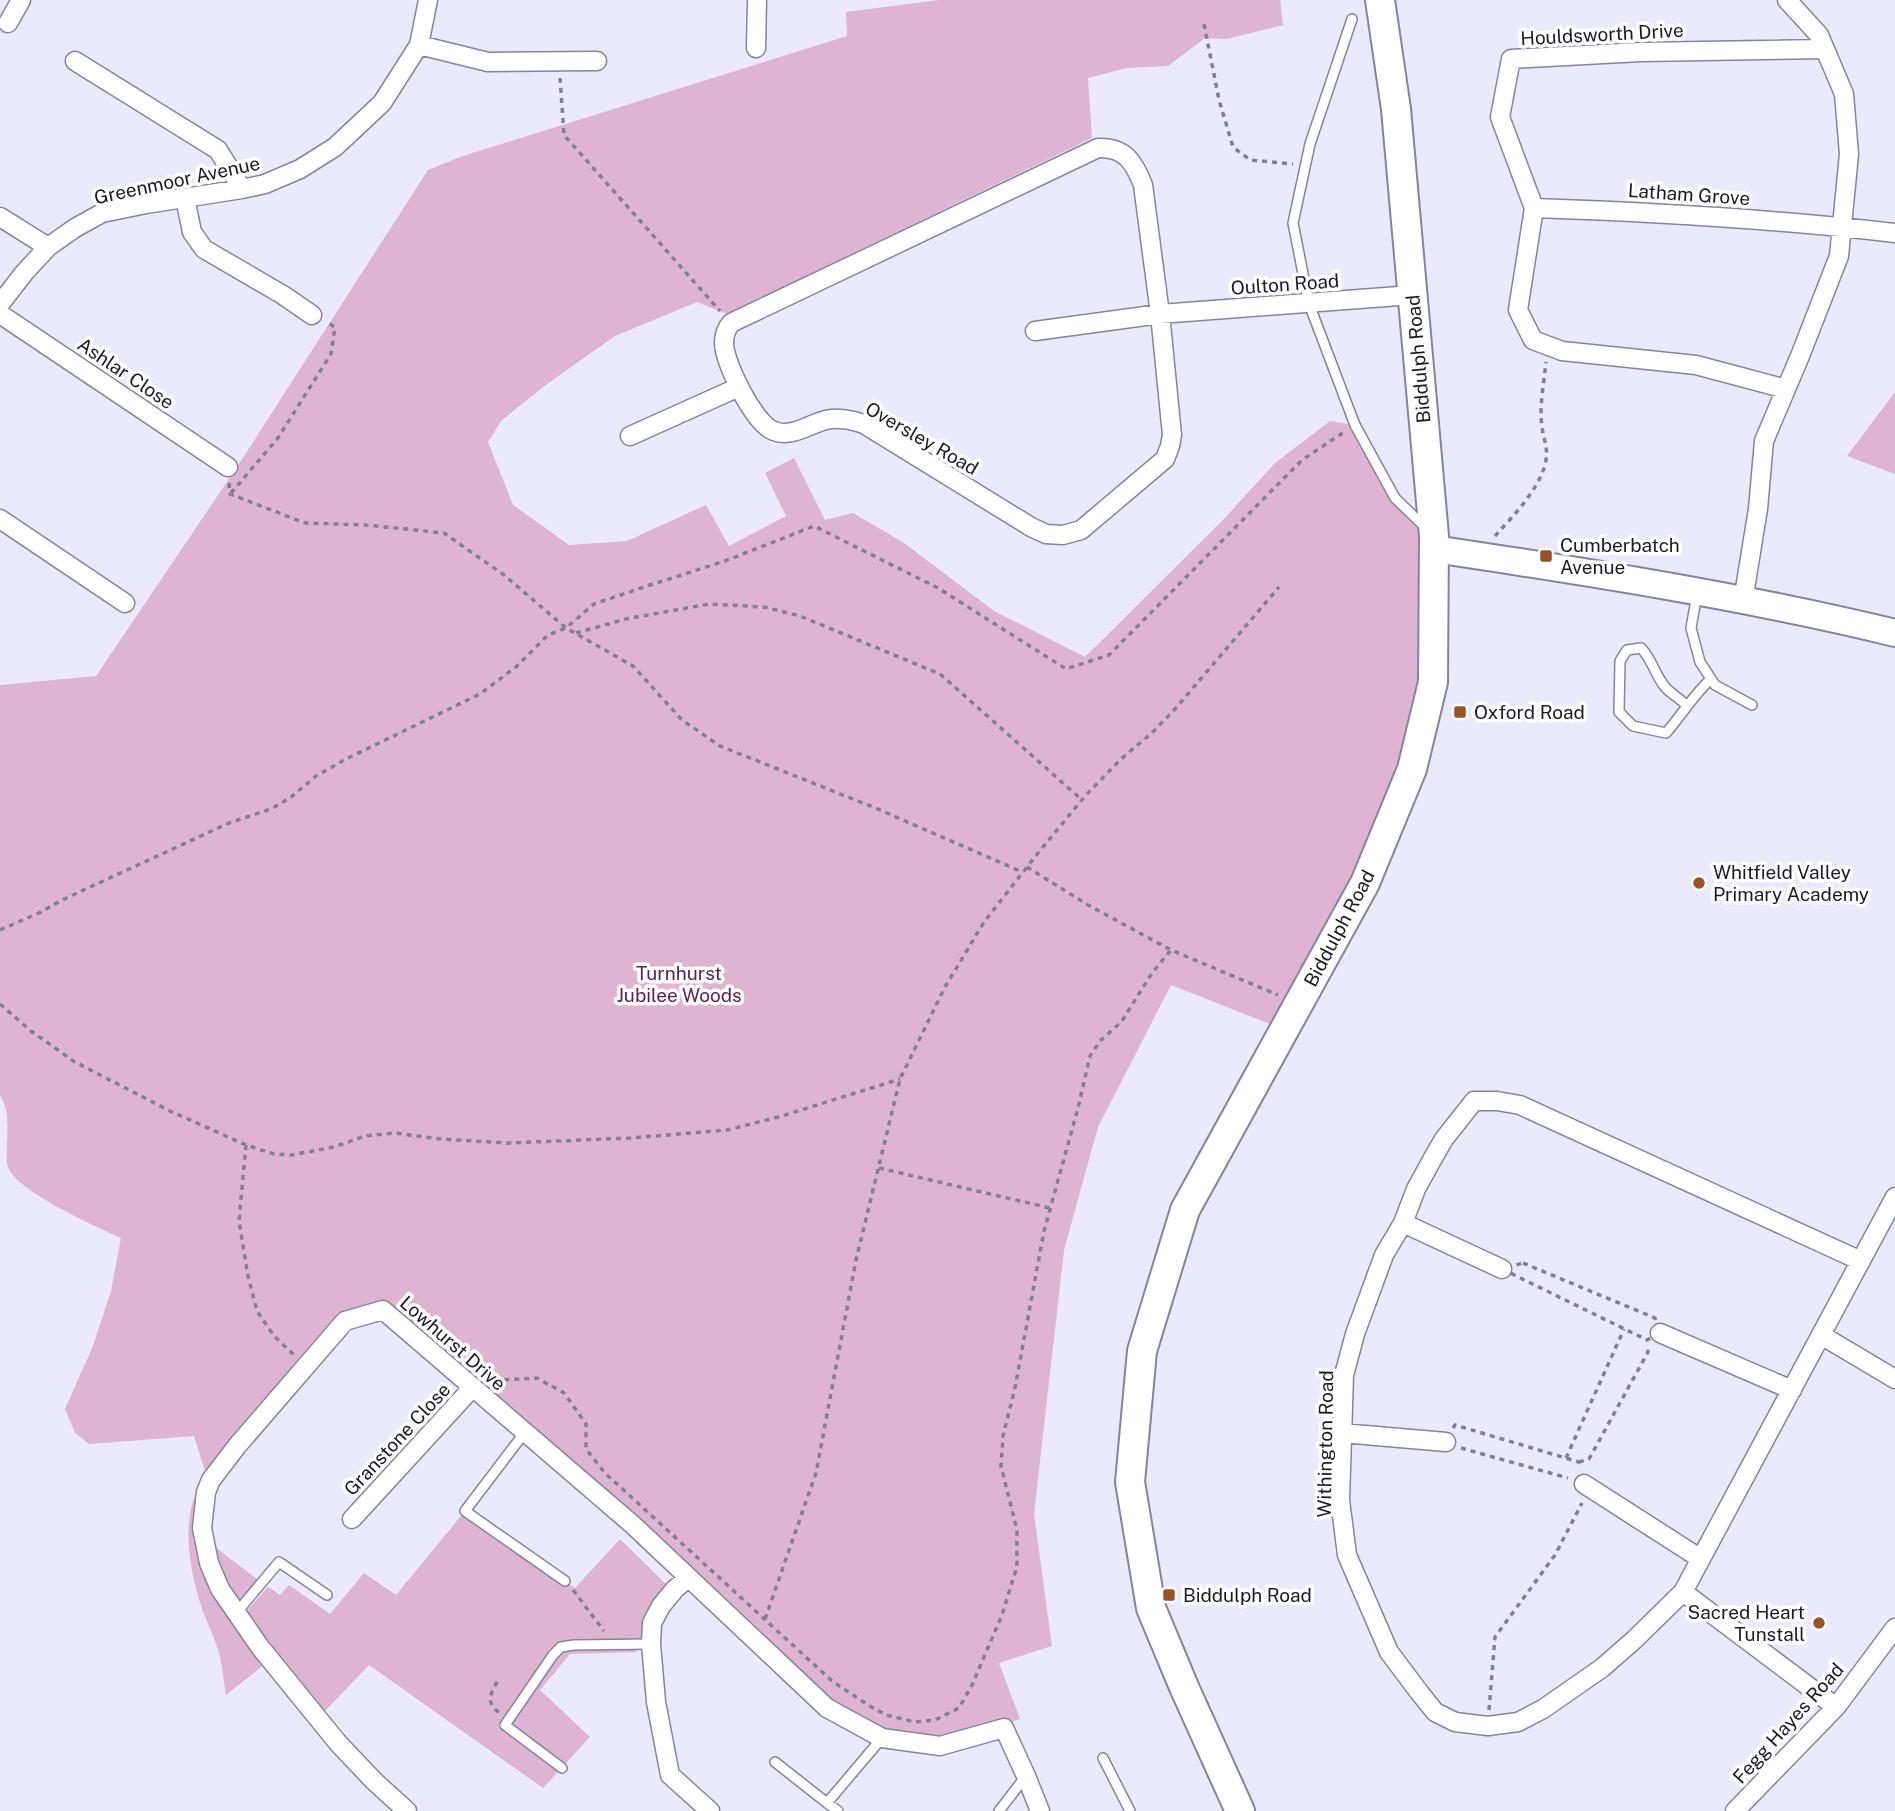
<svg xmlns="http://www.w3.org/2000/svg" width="1895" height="1811" font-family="'Public Sans',sans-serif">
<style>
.green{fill:#deb4d2}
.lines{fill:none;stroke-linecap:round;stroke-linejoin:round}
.lane-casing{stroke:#8583a1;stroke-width:12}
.street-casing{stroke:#8583a1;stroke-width:21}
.secondary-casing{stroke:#8583a1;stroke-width:30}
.primary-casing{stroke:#8583a1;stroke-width:32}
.path{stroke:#818090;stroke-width:3.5;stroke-dasharray:5 5;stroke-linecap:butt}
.lane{stroke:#fff;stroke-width:9}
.street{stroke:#fff;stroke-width:18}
.secondary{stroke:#fff;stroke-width:26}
.primary{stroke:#fff;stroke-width:28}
.poi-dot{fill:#985328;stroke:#fff;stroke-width:2.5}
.labels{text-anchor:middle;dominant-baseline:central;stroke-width:7;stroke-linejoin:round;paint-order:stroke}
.street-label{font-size:19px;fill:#1a1925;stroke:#fff}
.poi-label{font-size:19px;fill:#1a1925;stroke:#fff;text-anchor:start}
.park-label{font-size:19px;fill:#5d2051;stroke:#fff}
</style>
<rect width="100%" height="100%" fill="#eae9fd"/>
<path class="green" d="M 939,0 L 1280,0 L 1283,25 L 1226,39 L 1205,38 L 1168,66 L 1126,68 L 1088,78 L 1092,138 L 727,314 L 697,302 L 615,336 L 547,384 L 501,421 L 488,442 L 513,505 L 569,545 L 627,541 L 706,505 L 729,546 L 786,516 L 765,473 L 794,458 L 825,520 L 853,513 L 904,543 L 994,611 L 1085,657 L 1223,520 L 1274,464 L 1330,421 L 1355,425 L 1395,498 L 1443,538 L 1412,769 L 1285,1030 L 1171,985 L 1098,1127 L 1064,1250 L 1034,1514 L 1052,1646 L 999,1663 L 1020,1719 L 940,1746 L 882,1738 L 827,1708 L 383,1310 L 345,1321 L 211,1480 L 202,1528 L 214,1546 L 262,1583 L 237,1612 L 270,1660 L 226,1695 C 224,1683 223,1670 220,1657 C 216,1640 207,1623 201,1606 C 188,1564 179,1512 206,1474 L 194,1436 L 89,1444 L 75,1433 L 65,1409 L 93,1346 L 111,1291 L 121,1238 C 98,1227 9,1189 7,1163 C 5,1138 13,1117 0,1095 L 0,685 L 96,676 L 237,467 L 428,170 L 460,157 L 847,36 L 846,12 Z
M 1895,392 L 1895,474 L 1847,456 Z
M 465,1511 L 575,1588 L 620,1539 L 667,1585 L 652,1602 L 643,1618 L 642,1644 L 637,1644 L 636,1652 L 570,1654 L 540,1690 L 590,1737 L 543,1788 L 369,1665 L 322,1714 L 245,1613 L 268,1587 L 280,1595 L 289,1585 L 330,1614 L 364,1573 L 396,1595 Z"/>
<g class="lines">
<g class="lane-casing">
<path id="lane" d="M 1352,19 L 1310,144 L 1293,223 L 1309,304 L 1355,425 L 1395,498 L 1425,527
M 1697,594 L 1691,628 L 1700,662 L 1715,685 L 1752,705
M 1687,706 C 1681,699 1671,694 1665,687 C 1655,675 1652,659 1641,648 L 1627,650 L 1620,661 L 1619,712 L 1633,726 L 1666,733 C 1682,715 1693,695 1711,679
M 525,1432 L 465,1511 L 565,1581
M 237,1612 L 279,1562 L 327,1595
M 1103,1758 L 1130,1811
M 775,1762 L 827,1803 L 882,1738
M 562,1768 L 505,1725 L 553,1655 L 561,1647 L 574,1645 L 651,1644
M 827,1803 L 838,1811
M 999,1811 L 1026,1776"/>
</g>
<g class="street-casing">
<path id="street" d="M 8,23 L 21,0
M 419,45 L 488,62 L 597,61
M 756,48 L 757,0
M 75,61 L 218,150 L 242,189
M 1098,148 C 1125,147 1134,162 1143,185 L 1160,314 L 1172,435 L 1170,446 L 1165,459 L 1081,530 L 1063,535 L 1046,534 L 1031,527 L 864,424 C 851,420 839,417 826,420 C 809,424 792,438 774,431 C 755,425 724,363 724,343 C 724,336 726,329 731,323 Z
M 185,198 L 192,232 L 204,249 L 283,295 L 312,315
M 1534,208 C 1654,212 1775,219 1895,233
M 0,217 L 48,247
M 0,304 L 24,273 L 48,247 L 75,228 L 102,213 L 146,204 L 242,189 L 265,184 L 300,169 L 335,147 L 382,103 L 419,45 L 428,0
M 0,314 L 228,467
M 1035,331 L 1160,314 L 1412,295
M 1786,389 L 1696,365 L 1562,351 L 1533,340 L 1518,310 L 1534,208 L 1500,117 L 1511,59 L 1641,52 L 1825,49
M 630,436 L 739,387
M 0,519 L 125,603
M 1743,601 L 1758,509 L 1764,441 L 1800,356 L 1839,256 L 1849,154 L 1844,94 L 1819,35 L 1787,0
M 1403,1223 L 1502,1269
M 1861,1261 L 1520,1105 L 1497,1101 L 1474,1101 L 1444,1139 L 1433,1158 L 1416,1189 L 1403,1223 L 1384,1255 L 1355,1334 L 1344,1375 L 1340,1500 L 1347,1555 L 1389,1652 L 1419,1692 L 1435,1712 L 1455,1722 L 1488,1726 L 1518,1722 L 1543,1709 L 1602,1668 L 1634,1640 L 1683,1592 L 1895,1197
M 1660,1333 L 1792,1390
M 1821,1335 L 1895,1379
M 1342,1433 L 1446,1442
M 1584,1484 L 1701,1559
M 352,1519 L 473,1387
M 688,1578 L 675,1589 L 661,1606 L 652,1623 L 651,1644 L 656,1702 L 670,1775 L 710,1811
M 1683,1592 L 1836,1707
M 407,1811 L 374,1781 L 338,1743 L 260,1647 L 220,1589 L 209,1563 L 202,1528 L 206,1492 L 211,1480 L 237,1446 L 345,1321 L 383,1310 L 633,1525 L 827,1708 L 882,1738 L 940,1746 L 1004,1728 L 1026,1776 L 1040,1811
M 1735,1811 L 1836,1707 L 1895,1628"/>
</g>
<g class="secondary-casing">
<path id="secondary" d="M 1434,549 C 1588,572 1743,596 1895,633"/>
</g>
<g class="primary-casing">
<path id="primary" d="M 1240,1811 L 1184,1687 L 1151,1608 L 1130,1482 L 1142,1351 L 1185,1210 L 1365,883 L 1412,769 L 1433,682 L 1434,536 L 1396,109 L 1380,0"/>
</g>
<path class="path" d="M 1204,24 L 1219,100 L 1233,147 L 1250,160 L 1293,164
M 560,78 L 564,135 L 720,311
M 229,483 L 230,494 L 305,523 L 366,525 L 444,533 L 504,575 L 566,628 L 633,666 L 682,720 L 720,746 L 873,807 L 1022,872
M 231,493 L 278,438 L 331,354 L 335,327 L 326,322
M 1495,536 C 1513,516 1537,492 1545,465 C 1549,449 1544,441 1542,427 C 1539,406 1544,383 1546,362
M 576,633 L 626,619 L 709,604 L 764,607 L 800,616 L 940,674 L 1082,800
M 1027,867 L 1088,905 L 1171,950 L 1278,995
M 0,930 L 39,913 L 62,900 L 229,823 L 271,809 L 290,798 L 316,776 L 346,759 L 480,694 L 517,666 L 548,635 L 566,628 L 594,604 L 650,585 L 725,561 L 814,526 L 938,588 L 1066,669 L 1109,655 L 1302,460 L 1344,432
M 0,1004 L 31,1031 L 75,1062 L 170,1111 L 246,1145 L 274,1154 L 291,1155 L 334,1147 L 365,1136 L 395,1133 L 440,1139 L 508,1143 L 631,1138 L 727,1130 L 782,1116 L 900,1079
M 246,1145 L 239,1221 L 248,1276 L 257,1311 L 274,1336 L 294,1355
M 879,1168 L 1050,1208
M 1523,1263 L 1655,1318 L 1660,1333 L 1647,1340 L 1502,1269 Z
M 413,1304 L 499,1380 L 537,1378 L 564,1393 L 586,1424 L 586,1449 L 605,1473 L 832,1681 L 868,1705 L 886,1715 L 915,1722 L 935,1720 L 959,1708 L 972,1685 L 1002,1615 L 1017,1566 L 1017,1530 L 1001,1466 L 1003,1436 L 1015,1388 L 1044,1231 L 1078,1108 L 1090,1056 L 1100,1041 L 1122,1021 L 1152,973 L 1171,950
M 1453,1428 L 1455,1425 L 1579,1462 L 1576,1468
M 1461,1448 L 1568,1478
M 1566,1458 L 1624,1329
M 1579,1462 L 1589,1459 L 1648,1352 L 1647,1346
M 573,1590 L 604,1631
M 765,1619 L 816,1473 L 856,1260 L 900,1079 L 945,987 L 984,922 L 1038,853 L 1086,795 L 1121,759 L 1152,733 L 1175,709 L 1279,587
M 1489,1710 L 1495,1637 L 1555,1555 L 1582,1503
M 499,1712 C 484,1703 492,1690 499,1679"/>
<use href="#lane" class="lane"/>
<use href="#street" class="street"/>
<use href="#secondary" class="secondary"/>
<use href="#primary" class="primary"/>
</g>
<g class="poi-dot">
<rect x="1539" y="549" width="14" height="14" rx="3.5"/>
<rect x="1453" y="705" width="14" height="14" rx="3.5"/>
<circle cx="1699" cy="883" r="7"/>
<rect x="1162" y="1588" width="14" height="14" rx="3.5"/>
<circle cx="1819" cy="1623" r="7"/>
</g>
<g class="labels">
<g class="street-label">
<text transform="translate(1602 34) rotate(-3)">Houldsworth Drive</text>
<text transform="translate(177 180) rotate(-12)">Greenmoor Avenue</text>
<text transform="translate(1689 194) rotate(4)">Latham Grove</text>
<text transform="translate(1285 284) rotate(-4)">Oulton Road</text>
<text transform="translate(1418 359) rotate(-95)">Biddulph Road</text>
<text transform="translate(126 373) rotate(34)">Ashlar Close</text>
<text transform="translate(922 438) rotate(30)">Oversley Road</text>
<text transform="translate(1339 928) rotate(-62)">Biddulph Road</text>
<text transform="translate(453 1343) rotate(41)">Lowhurst Drive</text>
<text transform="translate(397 1439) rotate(-47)">Granstone Close</text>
<text transform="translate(1325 1444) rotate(-89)">Withington Road</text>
<text transform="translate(1788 1723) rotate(-48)">Fegg Hayes Road</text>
</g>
<g class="poi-label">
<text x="1560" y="545">Cumberbatch<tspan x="1560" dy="22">Avenue</tspan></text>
<text x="1474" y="712">Oxford Road</text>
<text x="1713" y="872">Whitfield Valley<tspan x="1713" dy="22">Primary Academy</tspan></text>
<text x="1183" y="1595">Biddulph Road</text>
<text x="1805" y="1612" text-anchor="end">Sacred Heart<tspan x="1805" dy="22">Tunstall</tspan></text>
</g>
<g class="park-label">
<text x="679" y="973">Turnhurst<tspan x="679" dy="22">Jubilee Woods</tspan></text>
</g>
</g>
</svg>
